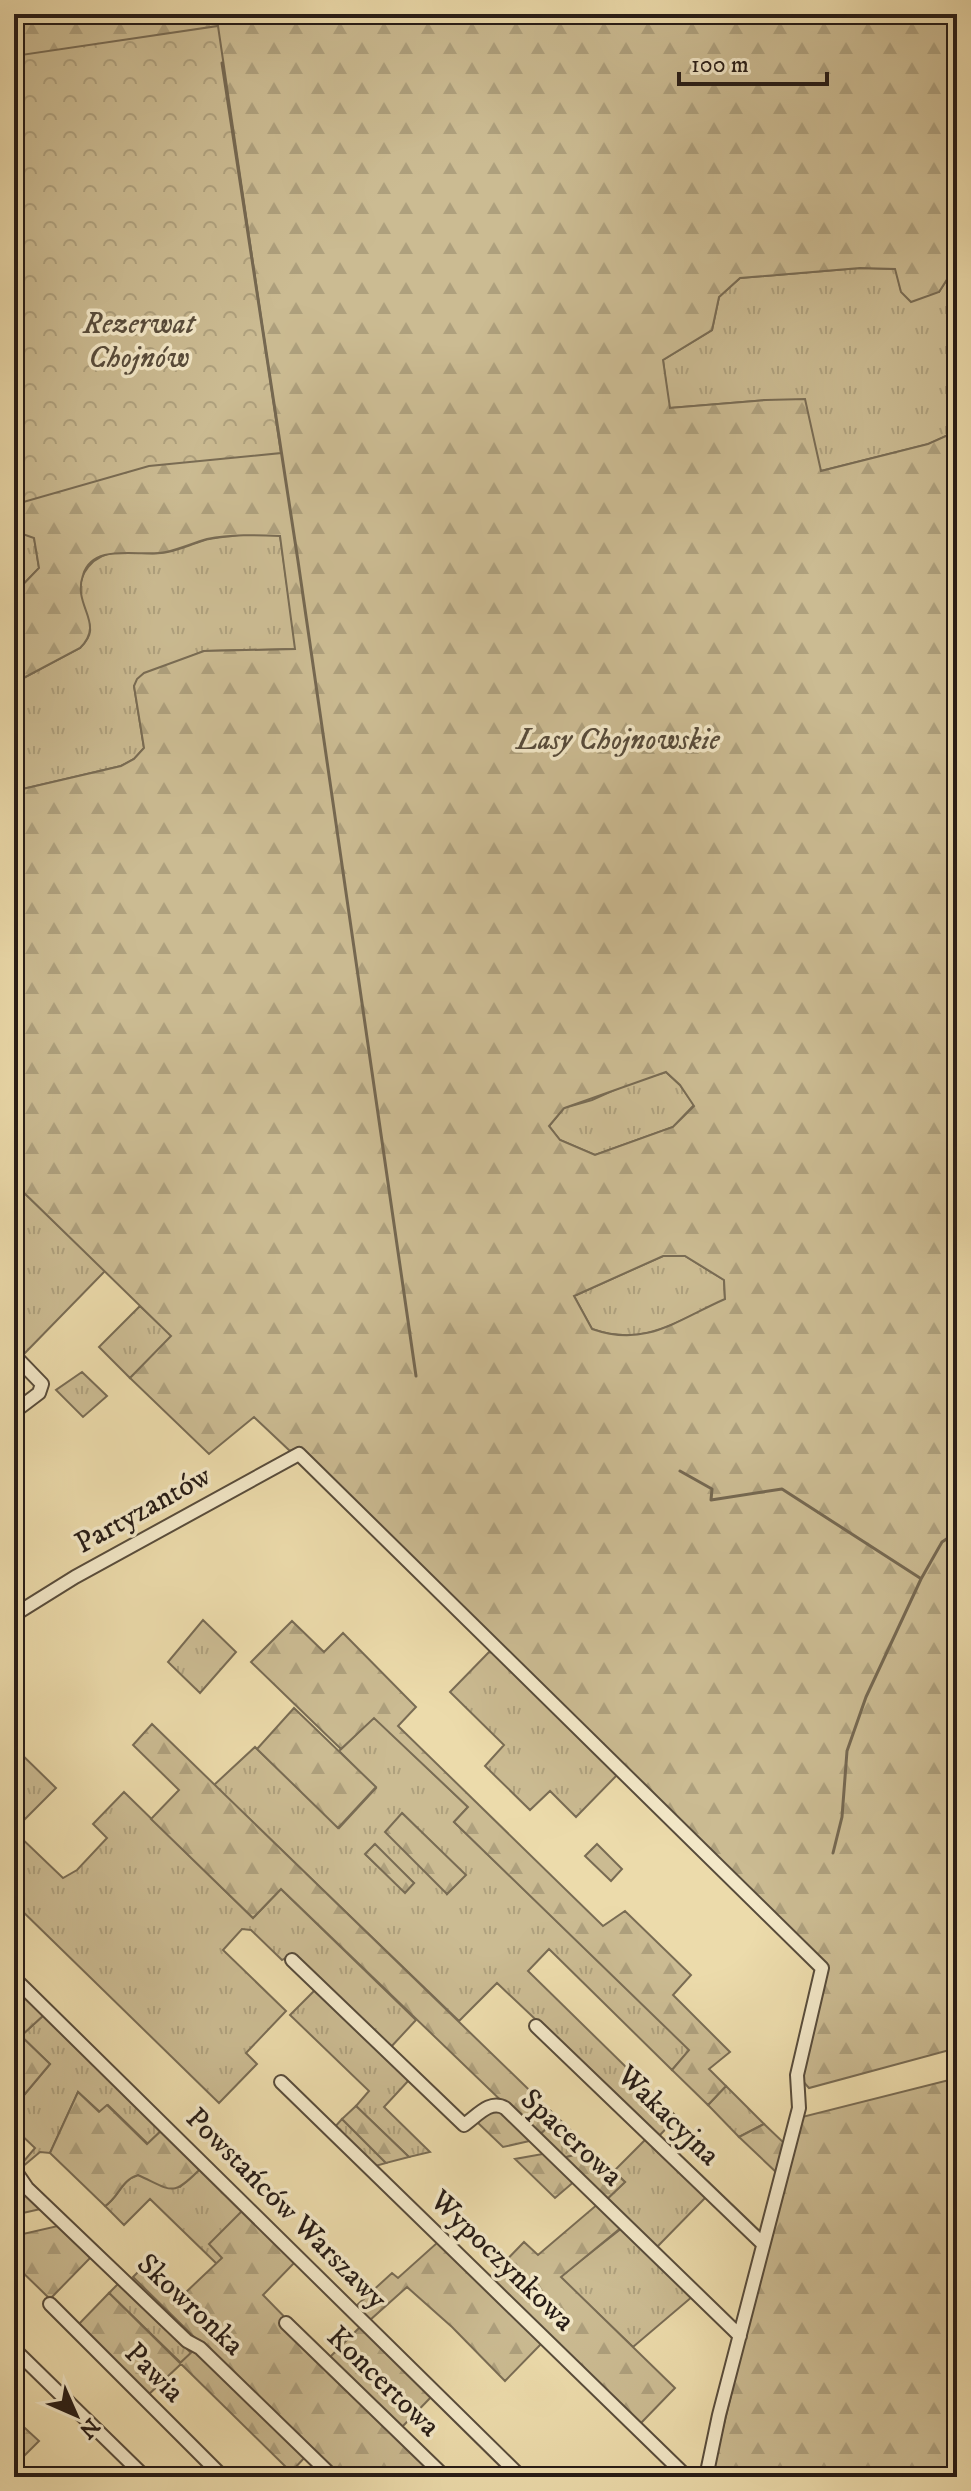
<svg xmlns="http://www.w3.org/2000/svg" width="971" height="2491" font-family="'IM FELL DW Pica',serif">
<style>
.grass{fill:url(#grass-tufts);stroke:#796c54;stroke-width:2;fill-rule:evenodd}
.forest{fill:url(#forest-firs);stroke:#796c54;stroke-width:2;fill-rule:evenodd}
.park{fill:url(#park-crowns);stroke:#796c54;stroke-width:2}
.pitch{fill:#cbbb92;stroke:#796c54;stroke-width:2}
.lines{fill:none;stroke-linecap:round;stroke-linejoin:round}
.stream{stroke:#756851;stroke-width:3}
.street-casing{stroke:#584c3b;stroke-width:16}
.street{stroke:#f3e8c8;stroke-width:12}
.labels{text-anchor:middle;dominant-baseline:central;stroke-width:7;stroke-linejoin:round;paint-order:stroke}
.park-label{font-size:30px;font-style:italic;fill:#584c3b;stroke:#f3e8c8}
.street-label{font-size:30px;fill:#271c16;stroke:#f3e8c8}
</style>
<defs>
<pattern id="grass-tufts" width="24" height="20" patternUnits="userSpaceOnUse" patternTransform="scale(2)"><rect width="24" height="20" fill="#cbbb92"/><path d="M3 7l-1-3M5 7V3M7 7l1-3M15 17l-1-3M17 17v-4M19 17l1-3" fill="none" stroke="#aea07d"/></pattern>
<pattern id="forest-firs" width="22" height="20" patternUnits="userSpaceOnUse" patternTransform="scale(2)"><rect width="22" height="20" fill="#cbbb92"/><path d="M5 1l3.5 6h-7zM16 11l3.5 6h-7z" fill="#aea07d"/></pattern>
<pattern id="park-crowns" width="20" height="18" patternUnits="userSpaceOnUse" patternTransform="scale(2)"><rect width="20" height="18" fill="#cbbb92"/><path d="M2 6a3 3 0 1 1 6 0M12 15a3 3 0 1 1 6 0" fill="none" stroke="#aea07d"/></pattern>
</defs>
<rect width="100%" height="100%" fill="#ecdbab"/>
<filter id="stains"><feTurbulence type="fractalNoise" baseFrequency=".0025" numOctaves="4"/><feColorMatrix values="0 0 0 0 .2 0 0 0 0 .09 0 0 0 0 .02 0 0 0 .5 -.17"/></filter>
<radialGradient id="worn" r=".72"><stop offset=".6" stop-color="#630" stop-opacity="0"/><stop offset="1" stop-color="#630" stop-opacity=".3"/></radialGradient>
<path class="grass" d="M 860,268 L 896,269 L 901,291 L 939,292 L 953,270 L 957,268 L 957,431 L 929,444 L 821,471 L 766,400 L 669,408 L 663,360 L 712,330 L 719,297 L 740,278 Z
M 14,531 L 34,537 L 39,568 L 14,594 Z
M 239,535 L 280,535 L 296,649 L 204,651 L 185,659 L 134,686 L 144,748 L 134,759 L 121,766 L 14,791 L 14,683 L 80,648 C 100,628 85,621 81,599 C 76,574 93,554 118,552 C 132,551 147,555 161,553 C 175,552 189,545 202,541 C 214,537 227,537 239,535 Z
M 666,1072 L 680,1085 L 694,1105 L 673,1127 L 595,1155 L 560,1140 L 549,1126 L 564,1108 L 592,1100 L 632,1082 Z
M 14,1183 L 105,1271 L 22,1356 L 14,1349 Z
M 663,1256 L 685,1256 L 724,1280 L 725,1300 C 677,1320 646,1348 592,1329 L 574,1296 Z
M 140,1306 L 172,1336 L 130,1378 L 99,1347 Z
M 82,1372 L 107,1396 L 83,1417 L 56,1390 Z
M 203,1620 L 236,1652 L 200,1693 L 168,1662 Z
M 492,1649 L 619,1773 L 576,1817 L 550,1791 L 530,1810 L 485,1766 L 504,1745 L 450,1692 Z
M 374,1717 L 468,1807 L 454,1822 L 690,2050 L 672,2070 L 549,1949 L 528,1971 L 677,2117 L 659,2136 L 497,1983 L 459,2021 L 214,1785 L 255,1747 L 339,1828 L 376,1788 L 339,1751 ZM 402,1813 L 465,1875 L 447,1894 ZM 374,1845 L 414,1883 L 405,1892 L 366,1855 Z
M 14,1747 L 56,1788 L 25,1819 L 14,1808 Z
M 124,1792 L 253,1918 L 281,1889 L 416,2020 L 390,2048 L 291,1955 L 282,1960 L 251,1930 L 242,1929 L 223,1950 L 286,2011 L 246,2053 L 257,2064 L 219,2103 L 14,1903 L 14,1831 L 63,1878 L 77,1870 L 107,1838 L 93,1824 Z
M 316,1989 L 409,2080 L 384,2107 L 430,2152 L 409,2157 L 356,2106 L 369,2091 L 290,2015 Z
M 46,2013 L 163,2129 L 148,2144 L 108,2105 L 100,2112 L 78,2092 L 50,2153 L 40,2152 L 21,2168 L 14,2162 L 24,2161 L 35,2148 L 14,2128 L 14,2107 L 50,2064 L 21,2036 Z
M 726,2086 L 764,2124 L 739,2137 L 708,2105 Z
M 558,2118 L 592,2151 L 562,2158 L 538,2136 Z
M 342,2119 L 386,2163 L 372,2167 L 333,2129 Z
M 646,2139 L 706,2197 L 655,2249 L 605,2201 L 625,2182 L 614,2171 Z
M 202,2167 L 244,2209 L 223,2258 L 217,2264 L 150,2199 L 124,2225 L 105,2206 C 119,2197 121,2180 138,2175 L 180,2187 Z
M 622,2228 L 693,2296 L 633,2347 L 560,2277 Z
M 120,2282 L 191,2353 L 181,2363 L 109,2293 Z"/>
<path class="forest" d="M 14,14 L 948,14 L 955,65 L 957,66 L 957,268 L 953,270 L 939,292 L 911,302 L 901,292 L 895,269 L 860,268 L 740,278 L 719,297 L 712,330 L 663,360 L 670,408 L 766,400 L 805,399 L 821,471 L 928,444 L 957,431 L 957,2048 L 809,2088 L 800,2078 L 827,1965 L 297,1448 L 290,1451 L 254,1417 L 209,1454 L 130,1378 L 171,1336 L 14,1183 L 14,791 L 121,766 L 134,759 L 144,748 L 134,686 L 137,679 L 144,673 L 204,651 L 295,649 L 280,536 C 256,535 231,534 207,539 C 193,543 179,549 166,552 C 142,558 93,541 83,575 C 72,607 106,622 80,648 L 14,683 L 14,594 L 39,568 L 34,538 L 14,531 ZM 666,1072 L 680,1085 L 694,1106 L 673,1127 L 595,1155 L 560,1140 L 549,1126 L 564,1108 ZM 663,1256 L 685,1256 L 724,1280 L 725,1299 C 677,1320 646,1348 592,1329 L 574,1296 Z
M 292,1621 L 324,1652 L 343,1633 L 416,1707 L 398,1726 L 603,1926 L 625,1911 L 691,1975 L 673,1995 L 730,2052 L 709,2069 L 726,2086 L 708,2105 L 672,2070 L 689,2050 L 454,1822 L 468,1807 L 374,1718 L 341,1749 L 251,1662 Z
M 294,1708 L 376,1787 L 338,1828 L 257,1749 Z
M 152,1724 L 558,2118 L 538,2136 L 281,1889 L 253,1918 L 151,1819 L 179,1790 L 133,1745 Z
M 402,1813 L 466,1875 L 447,1894 L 385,1832 Z
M 375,1844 L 414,1883 L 405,1893 L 365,1854 Z
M 14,1983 L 46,2013 L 21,2036 L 50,2064 L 14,2107 Z
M 957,2078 L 957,2477 L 711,2477 L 745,2338 L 802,2117 Z
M 78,2092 L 99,2112 L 107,2105 L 147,2144 L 163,2129 L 202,2167 C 172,2198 173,2191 138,2175 C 121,2180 119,2197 105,2206 L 50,2153 Z
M 356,2106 L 409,2157 L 386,2163 L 342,2119 Z
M 491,2108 L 502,2109 L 534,2140 L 503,2147 L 476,2121 Z
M 764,2124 L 784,2143 L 777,2173 L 739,2137 Z
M 592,2151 L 625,2182 L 605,2201 L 562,2158 Z
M 548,2153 L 576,2180 L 555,2198 L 515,2159 Z
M 22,2195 L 32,2198 L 45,2208 L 14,2215 L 14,2197 Z
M 599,2203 L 623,2226 L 561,2277 L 675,2388 L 640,2424 L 489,2278 L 524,2242 L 538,2255 Z
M 244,2209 L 296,2261 L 263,2295 L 441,2477 L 337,2477 L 133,2277 L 149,2261 L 184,2294 L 222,2258 L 209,2244 Z
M 62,2225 L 93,2255 L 50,2299 L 14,2264 L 14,2236 Z
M 438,2242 L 543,2342 L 505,2381 L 452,2327 L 407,2287 L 370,2320 L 356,2306 L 392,2273 L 398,2278 Z
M 109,2293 L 180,2363 L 195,2349 L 307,2455 L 291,2472 L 181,2364 L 148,2395 L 77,2326 Z
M 362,2325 L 434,2394 L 400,2429 L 327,2360 Z
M 14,2418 L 39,2441 L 14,2466 Z"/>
<path class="park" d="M 218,26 L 281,453 L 149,466 L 20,503 L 14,502 L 14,56 Z"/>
<path class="pitch" d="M 597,1844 L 622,1869 L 611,1881 L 585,1856 Z"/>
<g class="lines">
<path class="stream" d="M 222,63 L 298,561 L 416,1376
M 680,1471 L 712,1489 L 711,1500 L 782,1489 L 920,1578
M 833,1853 L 842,1817 L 847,1751 L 866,1697 L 921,1579 L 942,1542 L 957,1532"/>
<g class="street-casing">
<path id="street" d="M 14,1355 L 42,1384 L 39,1393 L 14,1412
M 14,1615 L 75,1577 L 299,1454 L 822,1968 L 797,2075 L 799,2108 L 719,2415 L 706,2477
M 292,1960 L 464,2125 C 477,2116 490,2099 505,2108 L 740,2336
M 14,1978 L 521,2477
M 536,2026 L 763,2244
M 281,2082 L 687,2477
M 14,2169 L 27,2188 L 187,2341 L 200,2348 L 333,2477
M 50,2304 L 223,2477
M 286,2323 L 445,2477
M 14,2349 L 145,2477"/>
</g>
<use href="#street" class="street"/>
</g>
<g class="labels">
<g class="park-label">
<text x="139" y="324">Rezerwat<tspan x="139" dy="34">Chojnów</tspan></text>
<text x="618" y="740">Lasy Chojnowskie</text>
</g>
<g class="street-label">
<text transform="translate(143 1510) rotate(-29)">Partyzantów</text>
<text transform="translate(668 2116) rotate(44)">Wakacyjna</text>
<text transform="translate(571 2138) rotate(43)">Spacerowa</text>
<text transform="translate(286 2209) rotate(45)">Powstańców Warszawy</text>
<text transform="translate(502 2261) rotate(44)">Wypoczynkowa</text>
<text transform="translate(190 2305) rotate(43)">Skowronka</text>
<text transform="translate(154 2373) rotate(45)">Pawia</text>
<text transform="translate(383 2382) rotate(44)">Koncertowa</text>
</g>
</g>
<rect width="971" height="2491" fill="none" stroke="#ecdbab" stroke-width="48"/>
<rect x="16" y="16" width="939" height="2459" fill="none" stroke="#271c16" stroke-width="4"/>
<rect x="24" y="24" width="923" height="2443" fill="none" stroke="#271c16" stroke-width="2"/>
<g transform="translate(76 2415) rotate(135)" stroke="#f3e8c8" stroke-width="6" paint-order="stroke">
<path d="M0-6L14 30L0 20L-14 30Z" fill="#271c16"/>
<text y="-12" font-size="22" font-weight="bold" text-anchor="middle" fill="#271c16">N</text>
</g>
<path d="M679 72v12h148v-12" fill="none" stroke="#271c16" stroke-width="4"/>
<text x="691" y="72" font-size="24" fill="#271c16" stroke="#f3e8c8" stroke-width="6" paint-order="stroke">100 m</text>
<rect width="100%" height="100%" filter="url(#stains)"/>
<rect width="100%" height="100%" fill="url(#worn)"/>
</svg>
